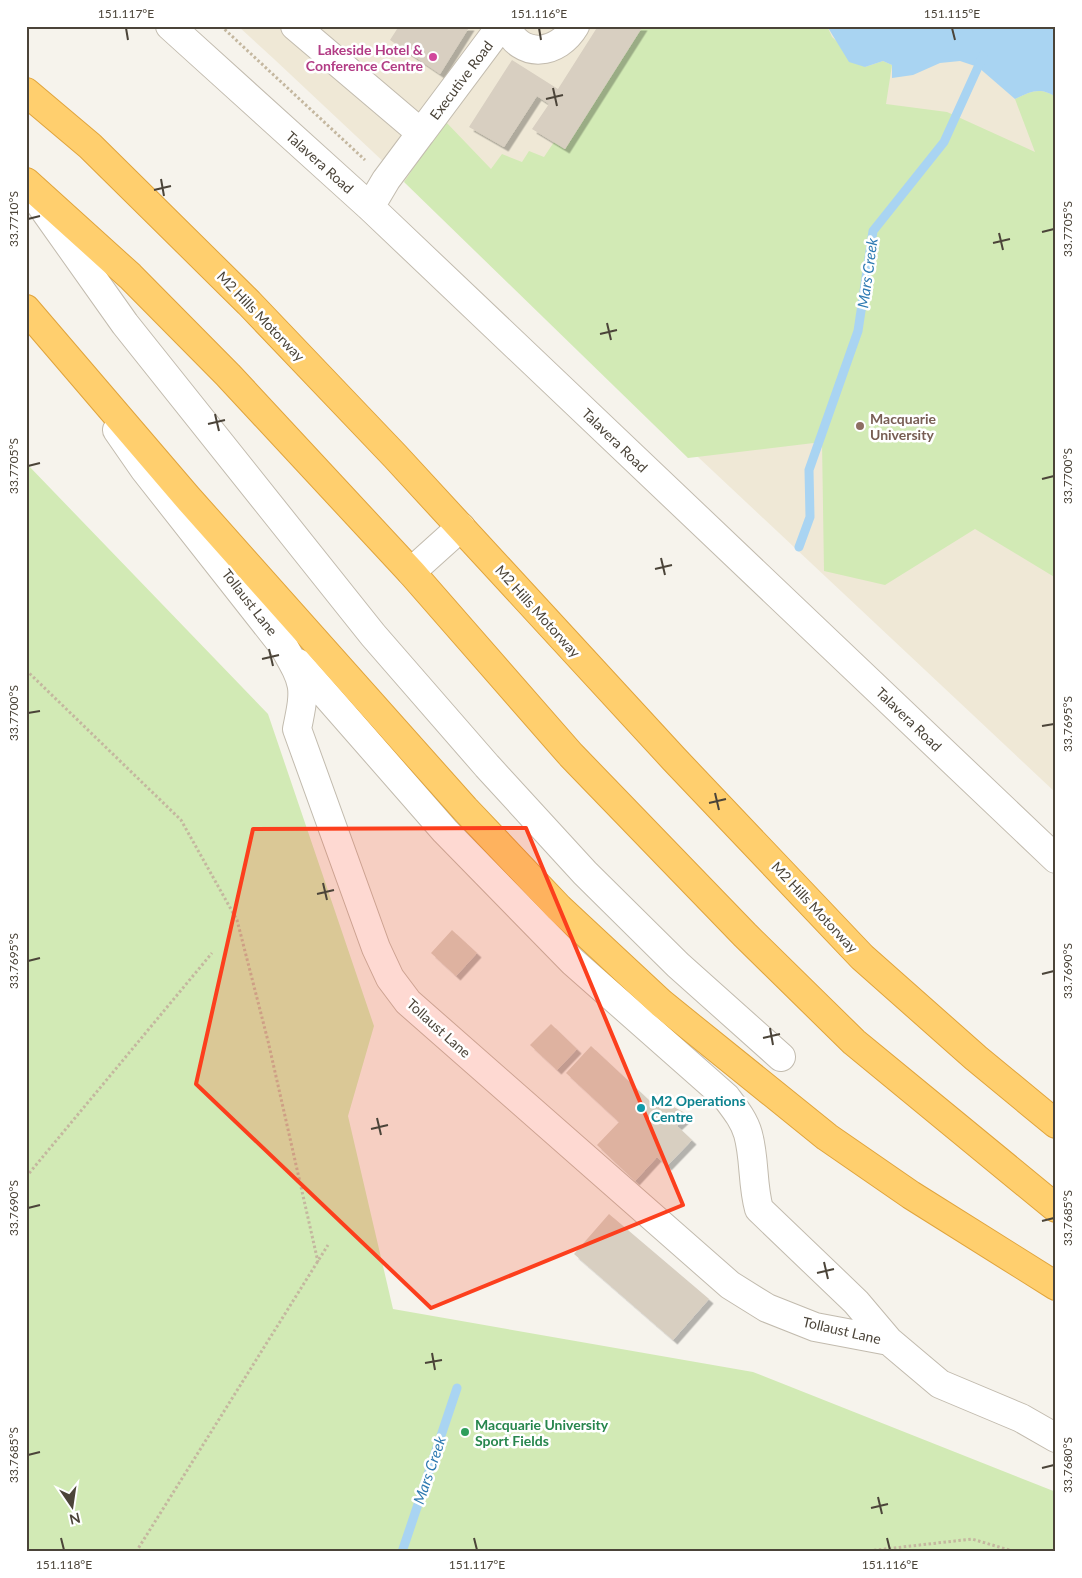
<svg xmlns="http://www.w3.org/2000/svg" width="1082" height="1578" font-family="Lato,sans-serif">
<style>
.education{fill:#efe8d6}
.green{fill:#d2eab5}
.water{fill:#a9d4f2}
.lines{fill:none;stroke-linecap:round;stroke-linejoin:round}
.stream{stroke:#a9d4f2;stroke-width:9}
.building{fill:#d8cfc1;filter:url(#shadow)}
.minor-casing{stroke:#c2bbae;stroke-width:30}
.highway-casing{stroke:#e0a43c;stroke-width:30}
.path{stroke:#c4b79f;stroke-width:3;stroke-dasharray:2.5 2.5;stroke-linecap:butt}
.minor{stroke:#fff;stroke-width:28}
.highway{stroke:#ffcf6e;stroke-width:28}
.marked{fill:#fc3f1d;fill-opacity:0.2;stroke:#fc3f1d;stroke-width:4;stroke-linejoin:round}
.ticks{fill:none;stroke:#4b4439;stroke-width:2}
.hotel-dot{fill:#d1479c;stroke:#fff;stroke-width:2}
.education-dot{fill:#8d6e63;stroke:#fff;stroke-width:2}
.culture-dot{fill:#0f9aa8;stroke:#fff;stroke-width:2}
.leisure-dot{fill:#2e9e5b;stroke:#fff;stroke-width:2}
.labels{text-anchor:middle;dominant-baseline:central;stroke-width:5;stroke-linejoin:round;paint-order:stroke}
.hotel-label{font-size:14px;font-weight:bold;fill:#b23c85;stroke:#fff;text-anchor:end}
.street-label{font-size:14px;fill:#4b4439;stroke:#fff}
.education-label{font-size:14px;font-weight:bold;fill:#785e54;stroke:#fff;text-anchor:start}
.culture-label{font-size:14px;font-weight:bold;fill:#0d838f;stroke:#fff;text-anchor:start}
.leisure-label{font-size:14px;font-weight:bold;fill:#27864d;stroke:#fff;text-anchor:start}
.water-label{font-size:15px;font-style:italic;fill:#2e7ab2;stroke:#fff}
.neatline{fill:none;stroke:#4b4439;stroke-width:2}
.ticks-label{font-size:12px;text-anchor:middle;fill:#4b4439}
</style>
<defs>
<filter id="shadow"><feDropShadow dx="4.5" dy="4.5" stdDeviation="0" flood-color="#0004"/></filter>
</defs>
<rect width="100%" height="100%" fill="#f6f3ec"/>
<path class="education" d="M 238,26 L 1056,26 L 1056,793 L 274,59 Z"/>
<path class="green" d="M 643,26 L 827,26 L 832,37 L 865,67 L 883,61 L 892,65 L 886,104 L 947,112 L 1035,152 L 1015,99 C 1032,91 1040,87 1056,97 L 1056,578 L 975,529 L 885,585 L 824,571 L 822,442 L 688,458 L 404,182 L 445,121 L 491,169 L 502,154 L 522,162 L 529,151 L 544,157 L 554,142 L 565,149 Z
M 26,463 L 268,714 L 374,1026 L 348,1116 L 393,1309 L 753,1372 L 1056,1492 L 1056,1552 L 26,1552 Z"/>
<path class="water" d="M 827,26 L 1056,26 L 1056,97 C 1040,87 1032,91 1015,99 L 978,67 L 960,61 L 940,63 L 913,75 L 892,78 L 892,65 L 883,61 L 865,67 L 849,62 Z"/>
<g class="lines">
<path class="stream" d="M 799,547 L 810,517 L 809,470 L 858,331 L 873,231 L 944,142 L 983,56
M 402,1552 L 457,1388"/>
</g>
<path class="building" d="M 399,26 L 470,26 L 440,74 L 390,40 Z
M 598,26 L 643,26 L 565,149 L 532,129 L 549,104 L 537,96 L 504,147 L 469,127 L 512,60 L 558,89 Z
M 452,930 L 477,953 L 456,976 L 431,953 Z
M 551,1024 L 577,1049 L 557,1070 L 530,1045 Z
M 591,1046 L 651,1102 L 655,1097 L 689,1115 L 677,1126 L 692,1140 L 667,1166 L 657,1157 L 635,1181 L 597,1145 L 619,1122 L 566,1073 Z
M 609,1214 L 709,1299 L 673,1340 L 574,1254 Z"/>
<g class="lines">
<g class="minor-casing">
<path id="minor" d="M 170,26 L 370,207 L 1056,859
M 295,26 L 421,133 L 386,180 L 370,207
M 506,26 C 521,60 558,55 575,26
M 421,133 L 501,26
M 35,197 L 125,324 L 373,635 L 487,766 L 585,873 L 678,965 L 781,1057
M 117,430 L 144,469 L 284,647 C 305,684 306,686 297,729 L 376,948 L 390,978 L 408,1002 L 730,1285 L 767,1308 L 815,1327 L 889,1341 L 940,1384 L 1021,1418 L 1056,1438
M 411,572 L 461,527
M 298,663 L 445,831 L 573,962 L 726,1097 C 735,1109 744,1120 748,1134 C 755,1159 752,1184 759,1209 L 856,1302 L 889,1341"/>
</g>
<g class="highway-casing">
<path id="highway" d="M 26,92 L 90,146 L 249,303 L 395,456 L 674,759 L 862,957 L 976,1058 L 1056,1124
M 26,182 L 130,276 L 228,375 L 411,572 L 571,755 L 745,935 L 854,1042 L 1056,1208
M 26,309 L 187,497 L 465,809 L 559,908 L 661,1003 L 827,1137 L 911,1195 L 1056,1286"/>
</g>
<path class="path" d="M 221,26 L 365,160
M 26,670 L 181,820 L 237,920 L 268,1041 L 318,1262
M 26,1177 L 212,953
M 136,1552 L 328,1245
M 859,1552 L 972,1539 L 1016,1552"/>
<use href="#minor" class="minor"/>
<use href="#highway" class="highway"/>
</g>
<path class="marked" d="M 526,828 L 683,1205 L 431,1308 L 196,1084 L 253,829 Z"/>
<path class="ticks" d="M 126,28 L 128,40M 539,28 L 541,40M 952,28 L 955,40M 553,88 L 557,106M 546,99 L 563,95M 161,179 L 164,196M 154,190 L 171,186M 28,219 L 40,216M 1042,232 L 1054,229M 999,233 L 1003,250M 993,243 L 1010,239M 607,323 L 611,340M 600,334 L 617,330M 215,414 L 219,431M 208,424 L 225,420M 28,466 L 40,463M 1042,479 L 1054,476M 661,558 L 665,575M 655,569 L 672,565M 269,649 L 273,666M 262,659 L 279,655M 28,713 L 40,711M 1042,726 L 1054,724M 715,793 L 719,810M 709,803 L 726,799M 323,883 L 327,900M 317,894 L 334,890M 28,961 L 40,958M 1042,974 L 1054,971M 770,1028 L 773,1045M 763,1038 L 780,1034M 377,1118 L 381,1135M 371,1129 L 388,1125M 28,1208 L 40,1205M 1042,1221 L 1054,1218M 824,1262 L 828,1279M 817,1273 L 834,1269M 432,1353 L 435,1370M 425,1363 L 442,1360M 28,1455 L 40,1452M 1042,1468 L 1054,1465M 878,1497 L 882,1514M 871,1508 L 888,1504M 61,1538 L 64,1550M 474,1538 L 477,1550M 887,1538 L 890,1550"/>
<circle class="hotel-dot" cx="433" cy="57" r="5"/>
<circle class="education-dot" cx="860" cy="426" r="5"/>
<circle class="culture-dot" cx="641" cy="1108" r="5"/>
<circle class="leisure-dot" cx="465" cy="1432" r="5"/>
<g class="labels">
<g class="hotel-label">
<text x="423" y="49">Lakeside Hotel &amp;<tspan x="423" dy="16">Conference Centre</tspan></text>
</g>
<g class="street-label">
<text transform="translate(461 80) rotate(-53)">Executive Road</text>
<text transform="translate(320 162) rotate(42)">Talavera Road</text>
<text transform="translate(261 316) rotate(46)">M2 Hills Motorway</text>
<text transform="translate(615 440) rotate(44)">Talavera Road</text>
<text transform="translate(250 602) rotate(52)">Tollaust Lane</text>
<text transform="translate(538 611) rotate(48)">M2 Hills Motorway</text>
<text transform="translate(909 719) rotate(44)">Talavera Road</text>
<text transform="translate(815 907) rotate(47)">M2 Hills Motorway</text>
<text transform="translate(439 1028) rotate(42)">Tollaust Lane</text>
<text transform="translate(842 1330) rotate(13)">Tollaust Lane</text>
</g>
<g class="education-label">
<text x="870" y="418">Macquarie<tspan x="870" dy="16">University</tspan></text>
</g>
<g class="culture-label">
<text x="651" y="1100">M2 Operations<tspan x="651" dy="16">Centre</tspan></text>
</g>
<g class="leisure-label">
<text x="475" y="1424">Macquarie University<tspan x="475" dy="16">Sport Fields</tspan></text>
</g>
<g class="water-label">
<text transform="translate(867 273) rotate(-82)">Mars Creek</text>
<text transform="translate(429 1470) rotate(-71)">Mars Creek</text>
</g>
</g>
<rect width="1082" height="1578" fill="none" stroke="#ffffff" stroke-width="55"/>
<g transform="translate(72 1506) rotate(167)" stroke="#ffffff" stroke-width="4" paint-order="stroke">
<path d="M0-4L9 19L0 12L-9 19Z" fill="#4b4439"/>
<text y="-8" font-size="14" font-weight="bold" text-anchor="middle" fill="#4b4439">N</text>
</g>
<rect x="28" y="28" width="1026" height="1522" class="neatline"/>
<g class="ticks-label">
<text x="126" y="18">151.117°E</text>
<text x="539" y="18">151.116°E</text>
<text x="952" y="18">151.115°E</text>
<text transform="translate(14 219) rotate(-90)" y="4">33.7710°S</text>
<text transform="translate(1068 229) rotate(-90)" y="4">33.7705°S</text>
<text transform="translate(14 466) rotate(-90)" y="4">33.7705°S</text>
<text transform="translate(1068 476) rotate(-90)" y="4">33.7700°S</text>
<text transform="translate(14 713) rotate(-90)" y="4">33.7700°S</text>
<text transform="translate(1068 724) rotate(-90)" y="4">33.7695°S</text>
<text transform="translate(14 961) rotate(-90)" y="4">33.7695°S</text>
<text transform="translate(1068 971) rotate(-90)" y="4">33.7690°S</text>
<text transform="translate(14 1208) rotate(-90)" y="4">33.7690°S</text>
<text transform="translate(1068 1218) rotate(-90)" y="4">33.7685°S</text>
<text transform="translate(14 1455) rotate(-90)" y="4">33.7685°S</text>
<text transform="translate(1068 1465) rotate(-90)" y="4">33.7680°S</text>
<text x="64" y="1569">151.118°E</text>
<text x="477" y="1569">151.117°E</text>
<text x="890" y="1569">151.116°E</text>
</g>
</svg>
